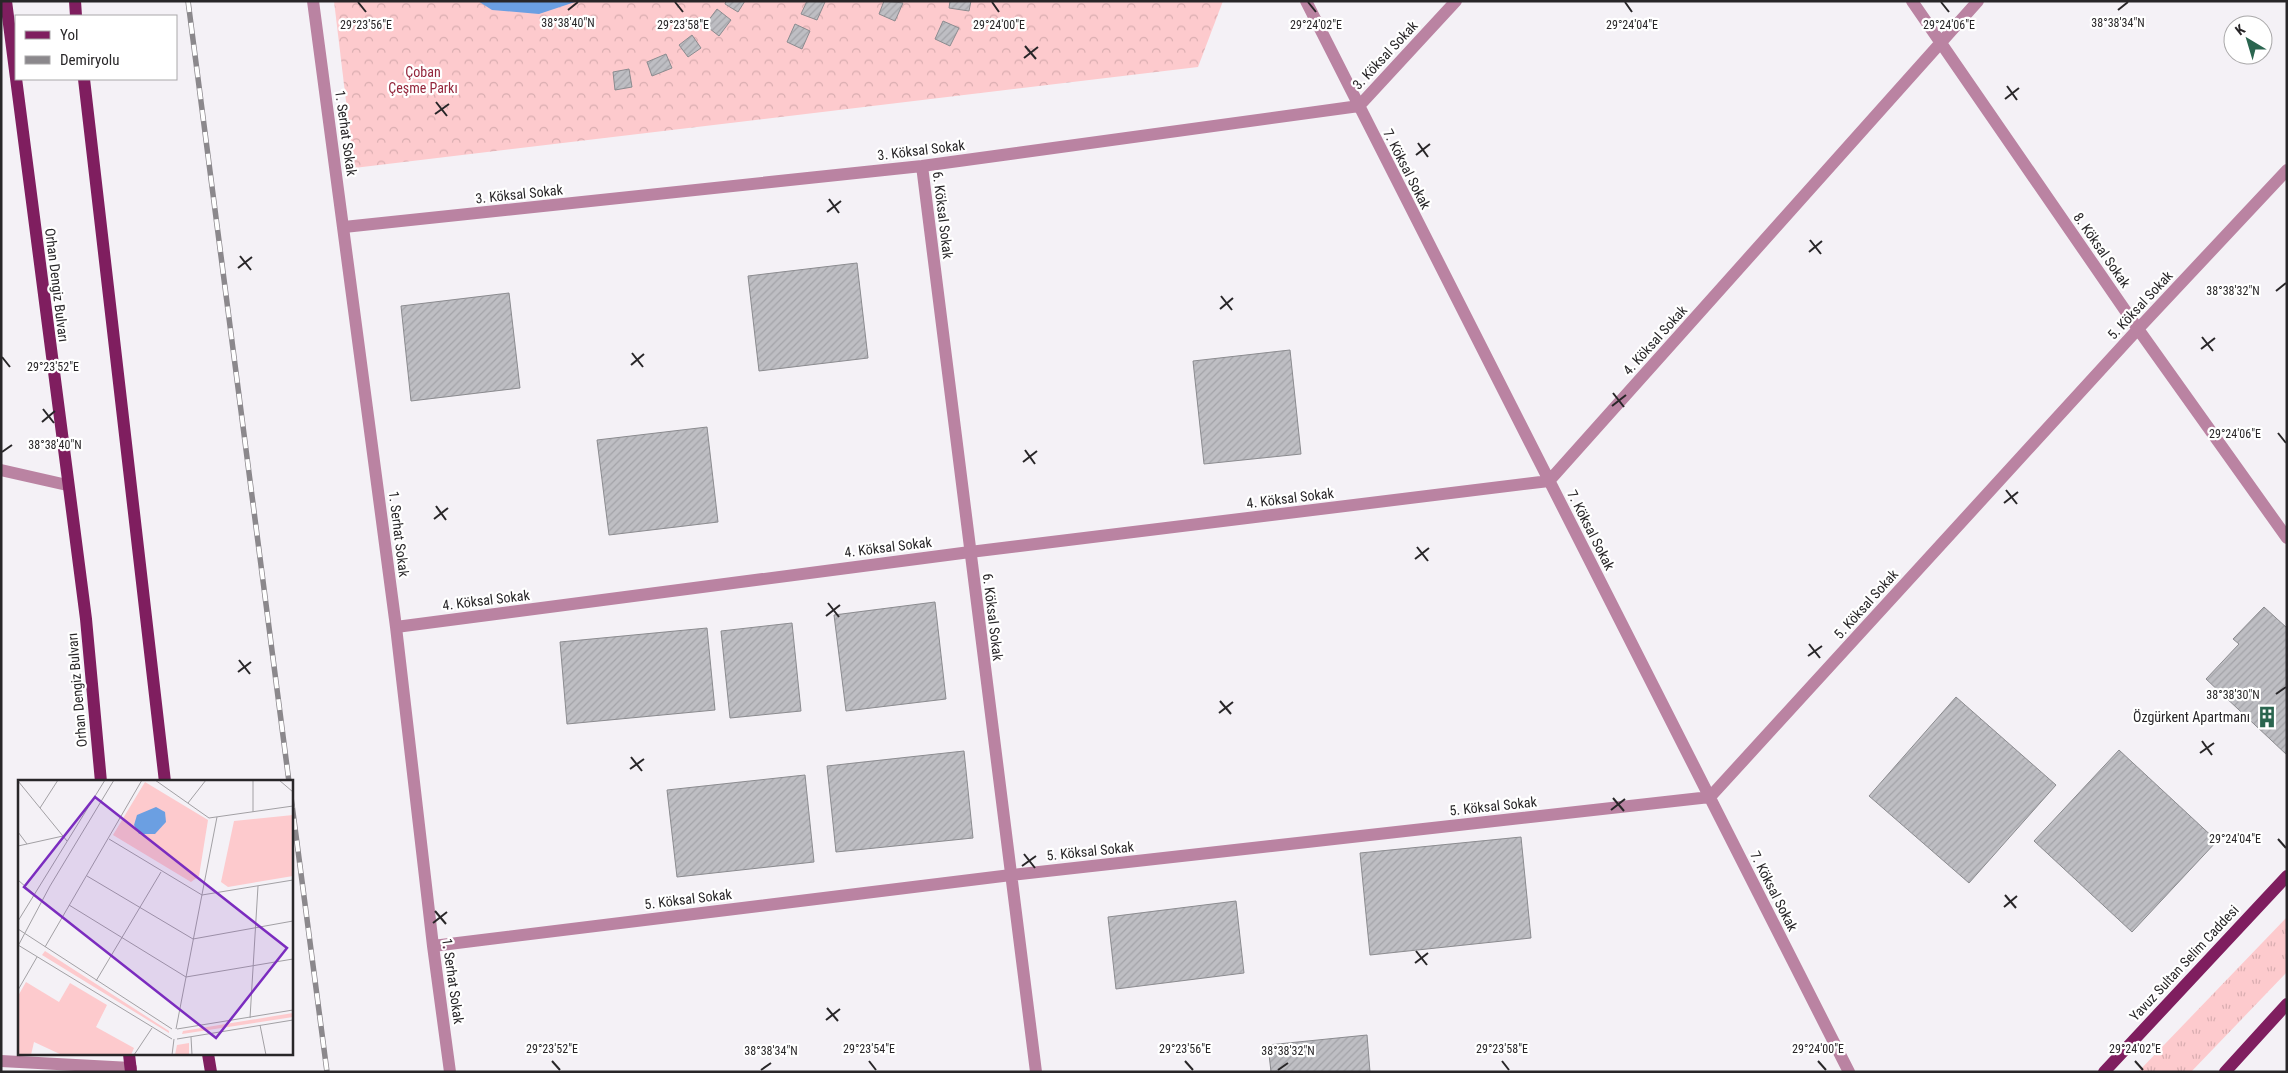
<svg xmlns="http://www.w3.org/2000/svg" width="2288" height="1073" font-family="'Roboto Condensed',sans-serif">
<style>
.grass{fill:url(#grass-tufts)}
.forest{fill:url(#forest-crowns)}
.water{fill:#6b9fe2}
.building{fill:url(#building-hatch);stroke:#8b8b8f}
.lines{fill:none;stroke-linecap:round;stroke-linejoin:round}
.street{stroke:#ba83a2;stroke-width:12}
.primary{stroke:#7f1e5f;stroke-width:12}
.rail-casing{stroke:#8b888c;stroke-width:5.5}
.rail{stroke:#fff;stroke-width:4;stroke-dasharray:11;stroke-linecap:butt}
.ticks{fill:none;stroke:#282628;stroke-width:2}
.labels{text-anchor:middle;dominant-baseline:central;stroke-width:4.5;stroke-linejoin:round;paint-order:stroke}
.street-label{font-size:14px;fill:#282628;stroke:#fff}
.park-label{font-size:14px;fill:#94273c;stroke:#fff}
.poi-label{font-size:14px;fill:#282628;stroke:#fff;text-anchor:end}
.inset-road{fill:none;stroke:#a2a0a4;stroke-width:1}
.view{fill:#7b2cbf;fill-opacity:0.15;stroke:#7b2cbf;stroke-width:2.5}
.inset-edge{fill:none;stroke:#282628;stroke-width:2.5}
.ticks-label{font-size:12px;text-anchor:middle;fill:#282628;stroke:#fff;stroke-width:4.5;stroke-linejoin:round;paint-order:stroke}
</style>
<defs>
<pattern id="grass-tufts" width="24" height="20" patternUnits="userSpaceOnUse" patternTransform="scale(1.25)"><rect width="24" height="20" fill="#fdcacd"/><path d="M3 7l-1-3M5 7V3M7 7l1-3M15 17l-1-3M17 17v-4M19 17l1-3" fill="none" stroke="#d9adb0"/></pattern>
<pattern id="forest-crowns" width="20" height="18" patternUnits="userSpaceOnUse" patternTransform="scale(1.25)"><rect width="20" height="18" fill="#fdcacd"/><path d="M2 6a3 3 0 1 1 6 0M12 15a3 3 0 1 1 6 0" fill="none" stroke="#d9adb0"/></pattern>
<pattern id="building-hatch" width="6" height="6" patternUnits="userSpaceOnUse" patternTransform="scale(1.25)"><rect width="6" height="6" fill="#bebec3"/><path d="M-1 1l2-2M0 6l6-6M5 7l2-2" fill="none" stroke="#a3a3a8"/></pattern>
</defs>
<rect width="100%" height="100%" fill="#f4f1f6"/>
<path class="grass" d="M 2287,917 L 2287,972 L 2191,1072 L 2138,1072 Z"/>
<path class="forest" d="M 334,1 L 1223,1 L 1198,67 L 354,168 Z"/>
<path class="water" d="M 478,1 L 578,1 L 539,14 L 492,10 Z"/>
<path class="building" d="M 726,1 L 745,1 L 738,12 L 725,4 Z
M 807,1 L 825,2 L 817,20 L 801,14 Z
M 884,1 L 903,3 L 895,21 L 879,14 Z
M 950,1 L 971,1 L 969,11 L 949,8 Z
M 717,9 L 731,20 L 719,36 L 705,25 Z
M 943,21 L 959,28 L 950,46 L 935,39 Z
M 795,24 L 810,31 L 802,49 L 787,42 Z
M 692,35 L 701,48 L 688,57 L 679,45 Z
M 666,54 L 672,68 L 652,76 L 647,62 Z
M 629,69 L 632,87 L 615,90 L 613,72 Z
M 857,263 L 868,358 L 759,371 L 748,276 Z
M 509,293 L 520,388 L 411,401 L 401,306 Z
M 1290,350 L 1301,454 L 1204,464 L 1193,361 Z
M 707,427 L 718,522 L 609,535 L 597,440 Z
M 935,602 L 946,699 L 846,711 L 834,615 Z
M 2264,607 L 2287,628 L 2287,755 L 2206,679 L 2239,644 L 2233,639 Z
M 792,623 L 801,711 L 730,718 L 721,631 Z
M 707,628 L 715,710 L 567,724 L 560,642 Z
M 1956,697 L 2056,785 L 1969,883 L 1869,796 Z
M 2119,750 L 2217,841 L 2132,932 L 2034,841 Z
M 964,751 L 973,838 L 836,852 L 827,766 Z
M 805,775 L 814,862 L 677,877 L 667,790 Z
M 1521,837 L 1531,938 L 1370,955 L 1360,853 Z
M 1236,901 L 1244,973 L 1116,989 L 1108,917 Z
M 1367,1035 L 1370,1072 L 1271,1072 L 1268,1045 Z"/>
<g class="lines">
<path class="street" d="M 313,1 L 396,627 L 433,946 L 450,1072
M 1306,1 L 1849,1072
M 1912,1 L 2138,329 L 2287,538
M 922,166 L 1036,1072
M 344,227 L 922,166 L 1359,106 L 1456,1
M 1,470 L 67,485
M 396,627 L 970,552 L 1549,481 L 1978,1
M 433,946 L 1011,875 L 1710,797 L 2138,329 L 2287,170
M 1,1061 L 131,1068"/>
<path class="primary" d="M 6,1 L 86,619 L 101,782
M 75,1 L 76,16
M 84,79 L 165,782
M 129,1054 L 131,1072
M 208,1054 L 211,1072
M 2104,1072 L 2287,876
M 2225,1072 L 2287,1004"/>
<g class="rail-casing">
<path id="rail" d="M 188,1 L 289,782
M 291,797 L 327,1072"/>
</g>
<use href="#rail" class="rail"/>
</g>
<path class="ticks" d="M 358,2 L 366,12M 675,2 L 683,12M 992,2 L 999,12M 1308,2 L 1316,12M 1625,2 L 1632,12M 1941,2 L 1949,12M 568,10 L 578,2M 2118,10 L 2128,2M 1025,46 L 1036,59M 1024,58 L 1038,47M 2007,86 L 2017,100M 2005,99 L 2019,88M 436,102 L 447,116M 435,114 L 449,104M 1418,143 L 1428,157M 1416,155 L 1430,144M 829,199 L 839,213M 827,212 L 841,201M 1810,240 L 1821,254M 1809,252 L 1822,241M 240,256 L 251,270M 238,268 L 252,257M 2276,291 L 2286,283M 1221,296 L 1232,310M 1220,309 L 1233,298M 2202,337 L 2213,351M 2201,349 L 2215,338M 632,353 L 643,367M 2,357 L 10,367M 631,365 L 644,354M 1613,393 L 1624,407M 1612,406 L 1626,395M 43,409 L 54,423M 42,422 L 55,411M 2278,433 L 2286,443M 1025,450 L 1035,464M 2,452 L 12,445M 1023,462 L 1037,451M 2006,490 L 2017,504M 2004,503 L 2018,492M 436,506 L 446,520M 434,519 L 448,508M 1417,547 L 1428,561M 1415,559 L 1429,548M 828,603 L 839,617M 826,616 L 840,605M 1809,644 L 1820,658M 1808,656 L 1822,646M 239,660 L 250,674M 238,672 L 251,662M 2276,694 L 2286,687M 1220,701 L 1231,714M 1219,713 L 1233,702M 2202,741 L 2212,755M 2200,753 L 2214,743M 631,757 L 642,771M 630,769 L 644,759M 1613,798 L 1624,811M 1611,810 L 1625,799M 2278,839 L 2286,848M 1024,854 L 1035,868M 1022,866 L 1036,856M 2005,895 L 2016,908M 2004,907 L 2017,896M 435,911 L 446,924M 433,923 L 447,912M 1416,951 L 1427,965M 1415,963 L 1428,953M 827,1008 L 838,1021M 826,1020 L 840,1009M 552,1061 L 560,1070M 869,1061 L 876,1070M 1185,1061 L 1193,1070M 1502,1061 L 1509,1070M 1818,1061 L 1826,1070M 2135,1061 L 2143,1070M 761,1070 L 771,1063M 1278,1070 L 1288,1063"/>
<defs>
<g id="building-bare" transform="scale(1.725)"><path d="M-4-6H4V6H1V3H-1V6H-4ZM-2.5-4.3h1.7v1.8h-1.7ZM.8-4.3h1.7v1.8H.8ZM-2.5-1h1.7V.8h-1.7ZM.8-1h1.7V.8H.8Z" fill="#2a654f" stroke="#fff" stroke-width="2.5" paint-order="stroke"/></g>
</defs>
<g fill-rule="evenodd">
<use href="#building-bare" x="2267" y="717"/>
</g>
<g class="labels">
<g class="street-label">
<text transform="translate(1385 55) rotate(-47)">3. Köksal Sokak</text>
<text transform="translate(346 133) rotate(82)">1. Serhat Sokak</text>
<text transform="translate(921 150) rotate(-7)">3. Köksal Sokak</text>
<text transform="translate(1407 169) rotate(63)">7. Köksal Sokak</text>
<text transform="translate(519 194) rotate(-6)">3. Köksal Sokak</text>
<text transform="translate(943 215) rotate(83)">6. Köksal Sokak</text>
<text transform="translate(2102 250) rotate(55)">8. Köksal Sokak</text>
<text transform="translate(57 285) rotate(83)">Orhan Dengiz Bulvarı</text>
<text transform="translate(2140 305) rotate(-47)">5. Köksal Sokak</text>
<text transform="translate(1655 340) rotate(-48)">4. Köksal Sokak</text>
<text transform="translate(1290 498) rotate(-7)">4. Köksal Sokak</text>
<text transform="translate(1591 530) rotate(63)">7. Köksal Sokak</text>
<text transform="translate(399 534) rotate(83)">1. Serhat Sokak</text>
<text transform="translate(888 547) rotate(-7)">4. Köksal Sokak</text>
<text transform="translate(486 600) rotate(-7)">4. Köksal Sokak</text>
<text transform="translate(1866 604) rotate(-48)">5. Köksal Sokak</text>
<text transform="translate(993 617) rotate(83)">6. Köksal Sokak</text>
<text transform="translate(77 690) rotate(-95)">Orhan Dengiz Bulvarı</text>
<text transform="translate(1493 806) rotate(-6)">5. Köksal Sokak</text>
<text transform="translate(1090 851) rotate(-6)">5. Köksal Sokak</text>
<text transform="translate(1774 891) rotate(63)">7. Köksal Sokak</text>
<text transform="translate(688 899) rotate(-7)">5. Köksal Sokak</text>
<text transform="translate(2184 963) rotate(-47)">Yavuz Sultan Selim Caddesi</text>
<text transform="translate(453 981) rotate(82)">1. Serhat Sokak</text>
</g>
<g class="park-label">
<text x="423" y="72">Çoban<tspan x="423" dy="16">Çeşme Parkı</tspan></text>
</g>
<g class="poi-label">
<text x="2250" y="717">Özgürkent Apartmanı</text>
</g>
</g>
<g transform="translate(18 780)">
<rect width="275" height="275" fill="#f4f1f6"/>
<path d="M 27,171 L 151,251 L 151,253 L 24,175 ZM 275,233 L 275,237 L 164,254 L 165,251 Z" fill="#fdcacd"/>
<path d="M 127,2 L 190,40 L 181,96 L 173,102 L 95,55 ZM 8,202 L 41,222 L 52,203 L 89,225 L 78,247 L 116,268 L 113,275 L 44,275 L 16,262 L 13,275 L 0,275 L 0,216 ZM 171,263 L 171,275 L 157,275 L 159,265 Z" fill="#fdcacd"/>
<path d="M 275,35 L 275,96 L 210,107 L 203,102 L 216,41 Z" fill="#fdcacd"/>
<path d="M 138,27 L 147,32 L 148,42 L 137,54 L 121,54 L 116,45 L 119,35 Z" fill="#6b9fe2"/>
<path class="inset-road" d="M 137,0 L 191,38 L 275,26M 261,0 L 275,12M 0,1 L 49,61M 170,23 L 188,0M 22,28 L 40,0M 235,32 L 235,0M 0,52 L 9,64M 91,59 L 184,115 L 275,100M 0,66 L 45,56M 69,96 L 175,159 L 275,141M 0,100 L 17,115M 51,125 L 168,197 L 275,179M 0,141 L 87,0M 0,149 L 154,249M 0,165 L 154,259M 0,166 L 32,106 L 96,0M 27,167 L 124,0M 78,201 L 143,92M 0,210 L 19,177M 232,238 L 240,106M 242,245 L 248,275M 158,249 L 199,37M 159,249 L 275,230M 173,257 L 174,275M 159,259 L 275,240M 116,275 L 134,248M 154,275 L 156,259"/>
<path class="view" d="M 77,17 L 269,168 L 198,258 L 6,107 Z"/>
<rect width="275" height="275" class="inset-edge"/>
</g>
<g class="ticks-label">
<text x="568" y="27">38°38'40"N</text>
<text x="2118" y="27">38°38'34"N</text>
<text x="1949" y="29">29°24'06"E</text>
<text x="366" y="29">29°23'56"E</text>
<text x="683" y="29">29°23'58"E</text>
<text x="999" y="29">29°24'00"E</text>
<text x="1316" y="29">29°24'02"E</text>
<text x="1632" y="29">29°24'04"E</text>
<text x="2233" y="295">38°38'32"N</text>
<text x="53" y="371">29°23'52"E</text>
<text x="2235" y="438">29°24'06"E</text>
<text x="55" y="449">38°38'40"N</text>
<text x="2233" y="699">38°38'30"N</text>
<text x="2235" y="843">29°24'04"E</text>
<text x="552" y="1053">29°23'52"E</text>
<text x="869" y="1053">29°23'54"E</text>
<text x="1185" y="1053">29°23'56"E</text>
<text x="1502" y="1053">29°23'58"E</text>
<text x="1818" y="1053">29°24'00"E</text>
<text x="2135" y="1053">29°24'02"E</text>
<text x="771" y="1055">38°38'34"N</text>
<text x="1288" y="1055">38°38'32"N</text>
</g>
<rect width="2288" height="1073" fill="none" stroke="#282628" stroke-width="5"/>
<rect x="15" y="15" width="162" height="65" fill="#ffffff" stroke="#a9a8a9"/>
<rect x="25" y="31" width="25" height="8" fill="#7f1e5f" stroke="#a9a8a9"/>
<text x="60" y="40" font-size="15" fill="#282628">Yol</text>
<rect x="25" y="56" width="25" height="8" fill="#8b888c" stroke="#a9a8a9"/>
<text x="60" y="65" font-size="15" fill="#282628">Demiryolu</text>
<g transform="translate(2248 40) rotate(322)"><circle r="24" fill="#ffffff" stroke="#a9a8a9"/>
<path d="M0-4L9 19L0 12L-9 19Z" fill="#2a654f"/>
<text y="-8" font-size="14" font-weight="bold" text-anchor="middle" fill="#282628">K</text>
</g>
</svg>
